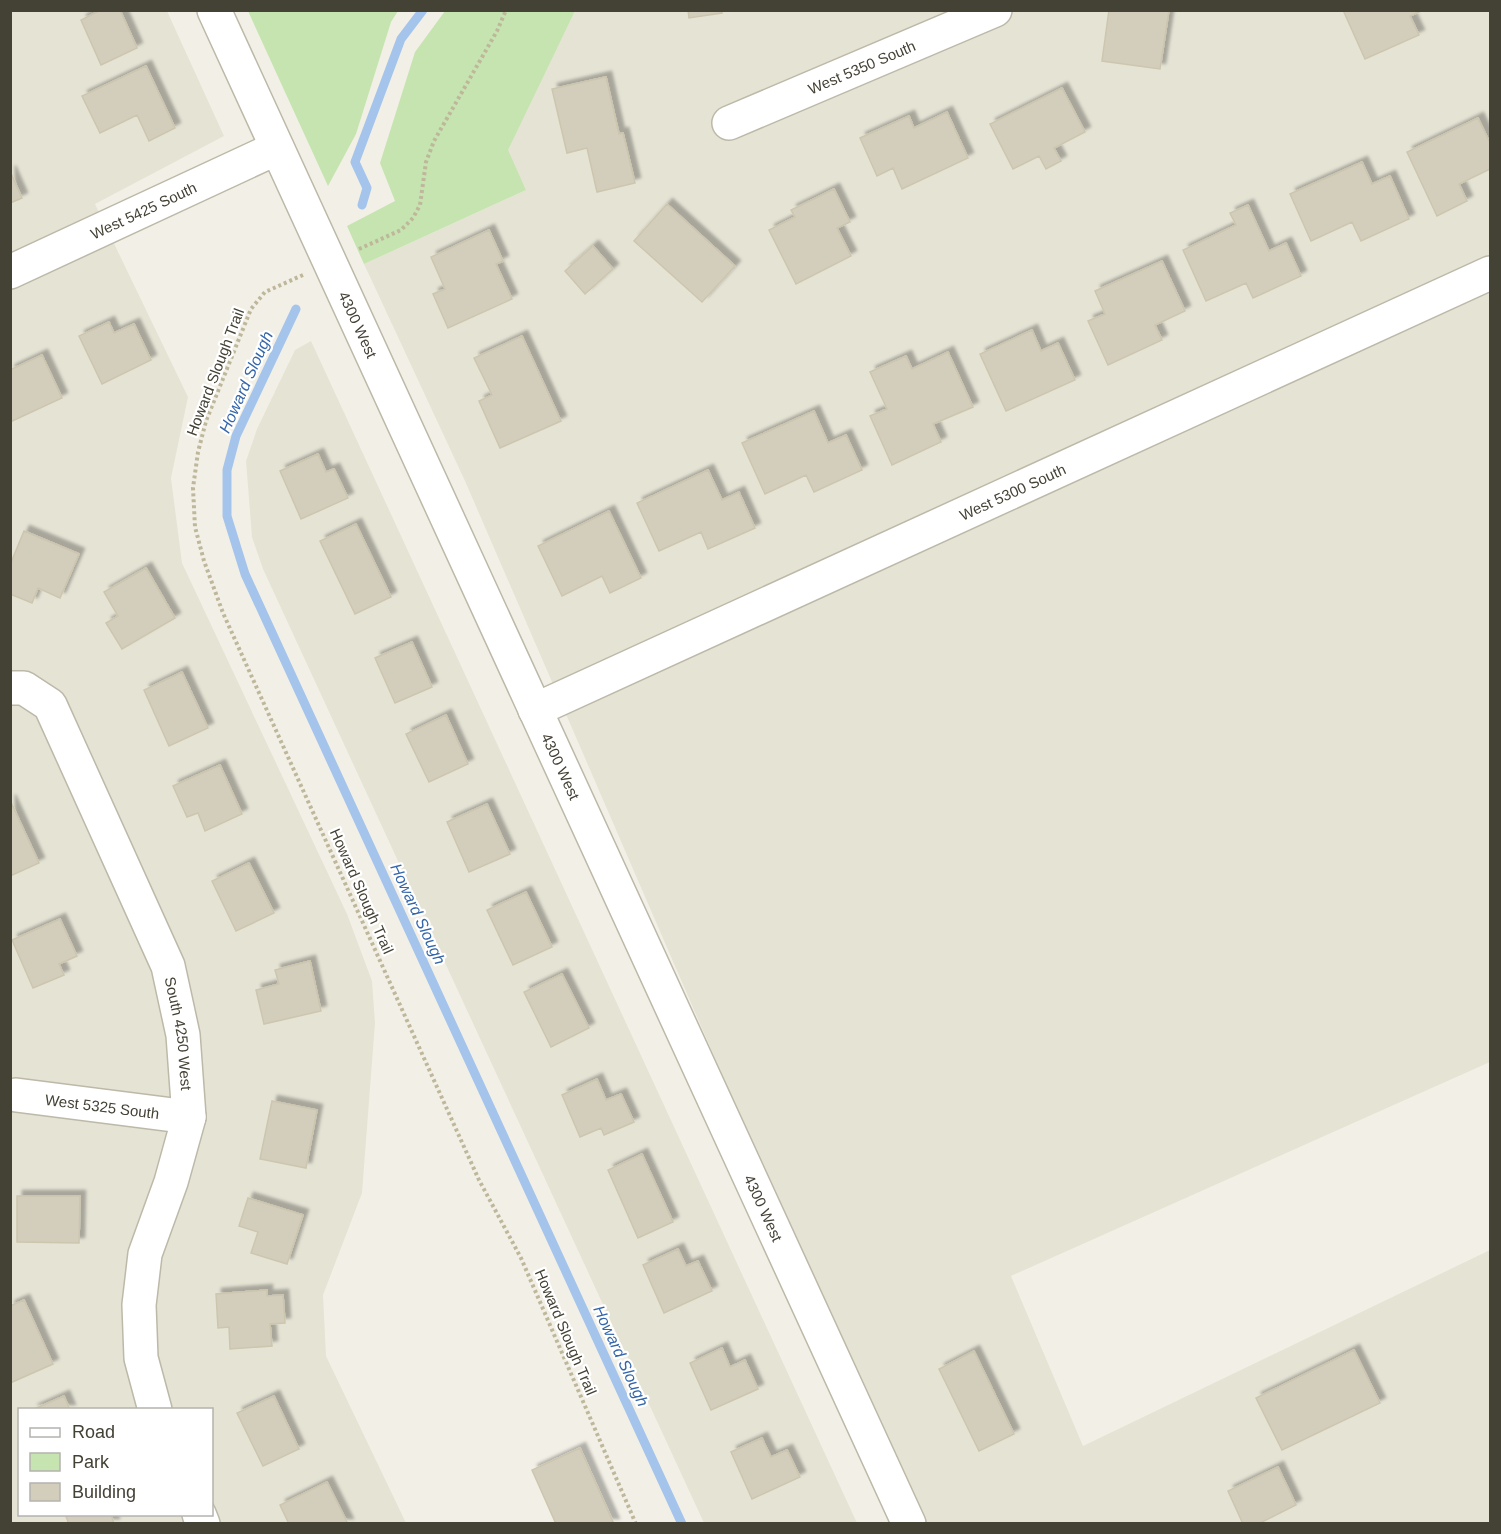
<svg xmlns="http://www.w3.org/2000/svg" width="1501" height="1534" font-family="Arial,sans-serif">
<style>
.residential{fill:#e5e3d4;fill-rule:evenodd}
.green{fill:#c5e4b0}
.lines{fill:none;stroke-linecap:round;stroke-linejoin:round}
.stream{stroke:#a5c4ec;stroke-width:9}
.building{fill:#d3cdbc;stroke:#cdc6af;stroke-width:1.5;filter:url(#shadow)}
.minor-casing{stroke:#bdb9a9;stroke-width:36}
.path{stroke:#beb79b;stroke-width:4;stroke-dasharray:3 3;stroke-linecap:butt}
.minor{stroke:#fff;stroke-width:33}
.labels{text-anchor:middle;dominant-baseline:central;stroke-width:4.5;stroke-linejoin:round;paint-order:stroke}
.street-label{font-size:15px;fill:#444135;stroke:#fff}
.water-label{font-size:16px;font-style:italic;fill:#3566aa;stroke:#fff}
</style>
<defs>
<filter id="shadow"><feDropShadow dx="5.5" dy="-5.5" stdDeviation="1.5" flood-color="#0004"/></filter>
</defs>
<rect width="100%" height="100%" fill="#f2f0e6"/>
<path class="residential" d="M 10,11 L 167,11 L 224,136 L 95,204 L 188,397 L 171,478 L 182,563 L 347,914 L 372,981 L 375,1023 L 362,1193 L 323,1295 L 326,1356 L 406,1523 L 11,1523 ZM 20,1410 L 212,1410 L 212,1514 L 20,1514 Z
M 575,11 L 1490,11 L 1490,1062 L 1011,1276 L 1083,1446 L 1490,1250 L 1490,1523 L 920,1523 L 843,1354 L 465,481 L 364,264 L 526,190 L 507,150 Z
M 311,341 L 857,1523 L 704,1523 L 263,569 L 252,537 L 246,461 L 257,429 L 295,350 Z"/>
<path class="green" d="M 248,11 L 398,11 L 391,22 L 356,134 L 328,186 Z
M 445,11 L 575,11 L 508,150 L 526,190 L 364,264 L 347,226 L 395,201 L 380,163 L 415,52 Z"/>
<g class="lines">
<path class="stream" d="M 362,205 L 367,188 L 355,162 L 401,39 L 423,10
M 296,309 L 236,436 L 227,470 L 227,516 L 245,574 L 682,1524"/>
</g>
<path class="building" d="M 101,10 L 120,10 L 137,48 L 101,65 L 81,20 Z
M 688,10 L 722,10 L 722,13 L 689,18 Z
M 1109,10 L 1169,10 L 1160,69 L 1102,61 Z
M 1343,10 L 1418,10 L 1419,12 L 1410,16 L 1419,35 L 1365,59 Z
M 146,66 L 175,128 L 149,141 L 137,115 L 100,133 L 82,96 Z
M 606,77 L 619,134 L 623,133 L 635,183 L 597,192 L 587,148 L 567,153 L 552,89 Z
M 1062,88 L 1085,132 L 1054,148 L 1061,161 L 1046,169 L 1039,156 L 1013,169 L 990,124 Z
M 947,112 L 968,158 L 902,189 L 893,168 L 877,176 L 860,138 L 909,116 L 914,128 Z
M 1478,118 L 1490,143 L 1490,169 L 1459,184 L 1467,201 L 1437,216 L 1407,152 Z
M 1362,162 L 1372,184 L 1390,176 L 1409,219 L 1361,241 L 1352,222 L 1311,241 L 1290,194 Z
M 10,171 L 22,198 L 10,203 Z
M 834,189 L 850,222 L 837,228 L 851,256 L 796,284 L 769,230 L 795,217 L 791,210 Z
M 667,204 L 735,266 L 702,302 L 634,241 Z
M 1248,205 L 1269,251 L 1286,243 L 1301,276 L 1253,298 L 1246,283 L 1206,301 L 1183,250 L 1236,225 L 1230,213 Z
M 489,230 L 503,261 L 496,264 L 512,299 L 448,328 L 433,294 L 445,289 L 431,257 Z
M 593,246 L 613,269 L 585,294 L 565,271 Z
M 1162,261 L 1185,311 L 1155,325 L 1162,340 L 1108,365 L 1088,321 L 1105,314 L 1095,291 Z
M 109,322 L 114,333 L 134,324 L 151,360 L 102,384 L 79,336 Z
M 1032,330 L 1041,351 L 1058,343 L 1075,380 L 1006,411 L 980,354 Z
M 522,336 L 561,421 L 500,448 L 479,401 L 492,395 L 474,358 Z
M 948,352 L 973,407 L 933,424 L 941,442 L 892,465 L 870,416 L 887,409 L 870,372 L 906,356 L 912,369 Z
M 42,355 L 62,398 L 10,422 L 10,370 Z
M 814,411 L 828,443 L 846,435 L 862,470 L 814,492 L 806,475 L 765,494 L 742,443 Z
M 318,454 L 326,472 L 334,469 L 348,498 L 301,519 L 280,471 Z
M 708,470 L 722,500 L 739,492 L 755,528 L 708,549 L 701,532 L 659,551 L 637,503 Z
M 609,511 L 641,578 L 610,593 L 602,576 L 562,596 L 538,546 Z
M 356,524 L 391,597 L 355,614 L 320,541 Z
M 24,531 L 79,554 L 60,598 L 38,588 L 32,603 L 10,594 L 10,565 Z
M 146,568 L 175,618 L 122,649 L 106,623 L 118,616 L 104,592 Z
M 412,642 L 432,687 L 395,703 L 375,658 Z
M 182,672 L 208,728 L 169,746 L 144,690 Z
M 446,715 L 468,764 L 429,782 L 406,734 Z
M 220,765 L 242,814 L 205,831 L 198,813 L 187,817 L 173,786 Z
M 10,800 L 39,863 L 10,876 Z
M 487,804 L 510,854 L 469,872 L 447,822 Z
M 249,863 L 274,913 L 236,931 L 212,881 Z
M 526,892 L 552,947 L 513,965 L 487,910 Z
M 60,919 L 77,956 L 59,964 L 64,975 L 33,988 L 12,940 Z
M 310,961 L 321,1011 L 264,1024 L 256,990 L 279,984 L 275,970 Z
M 562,974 L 589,1028 L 551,1047 L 524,992 Z
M 597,1079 L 606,1100 L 621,1094 L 634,1122 L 604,1135 L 601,1128 L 580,1137 L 562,1095 Z
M 272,1101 L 317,1110 L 306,1168 L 260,1159 Z
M 642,1154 L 673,1222 L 638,1238 L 608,1170 Z
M 17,1196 L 80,1196 L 79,1243 L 17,1242 Z
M 248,1198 L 303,1215 L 287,1264 L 251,1253 L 258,1232 L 239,1226 Z
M 678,1249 L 686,1266 L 698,1261 L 712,1291 L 664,1313 L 643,1265 Z
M 267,1290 L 267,1296 L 283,1295 L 285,1323 L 270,1324 L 272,1346 L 230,1349 L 229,1327 L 218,1328 L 216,1294 Z
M 24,1300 L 53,1364 L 10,1383 L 10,1306 Z
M 722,1348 L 730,1367 L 745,1360 L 758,1389 L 711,1410 L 690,1363 Z
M 1354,1350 L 1380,1403 L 1282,1450 L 1256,1398 Z
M 974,1351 L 1014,1434 L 979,1451 L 939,1369 Z
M 64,1396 L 70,1410 L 32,1410 Z
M 274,1396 L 299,1449 L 263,1466 L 237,1413 Z
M 762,1438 L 771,1457 L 787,1450 L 800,1477 L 752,1499 L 731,1452 Z
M 580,1448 L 614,1524 L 556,1524 L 532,1470 Z
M 1278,1467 L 1296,1505 L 1258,1524 L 1243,1524 L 1228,1491 Z
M 327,1482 L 348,1524 L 289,1524 L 280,1505 Z
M 65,1514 L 111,1514 L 114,1524 L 69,1524 Z"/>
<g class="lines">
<g class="minor-casing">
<g id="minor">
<path id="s1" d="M 214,10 L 909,1524"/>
<path id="s2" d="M 729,123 L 995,10"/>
<path id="s3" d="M 10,272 L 277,148"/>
<path id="s4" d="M 10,688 L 24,688 L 50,705 L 168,966 L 183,1035 L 189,1117 L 171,1182 L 145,1254 L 139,1305 L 141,1358 L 155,1410"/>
<path id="s5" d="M 535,710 L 1490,273"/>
<path id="s6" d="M 16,1095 L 189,1117"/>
<path d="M 199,1514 L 203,1524"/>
</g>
</g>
<path class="path" d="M 359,249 L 401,230 L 413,218 L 420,205 L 426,162 L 434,141 L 497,31 L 506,10
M 303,275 L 265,292 L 251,309 L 206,421 L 198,452 L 193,488 L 195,527 L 204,561 L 223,613 L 479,1180 L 521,1258 L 636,1524"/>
<use href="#minor" class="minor"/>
</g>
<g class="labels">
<g class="street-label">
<text stroke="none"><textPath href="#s2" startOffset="144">West 5350 South</textPath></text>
<text stroke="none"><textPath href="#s3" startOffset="147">West 5425 South</textPath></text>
<text stroke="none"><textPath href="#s1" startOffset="346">4300 West</textPath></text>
<text transform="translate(215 372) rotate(-69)">Howard Slough Trail</text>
<text stroke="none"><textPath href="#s5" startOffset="525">West 5300 South</textPath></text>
<text stroke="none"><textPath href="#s1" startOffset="832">4300 West</textPath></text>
<text transform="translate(362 891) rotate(66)">Howard Slough Trail</text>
<text stroke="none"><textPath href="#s4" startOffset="400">South 4250 West</textPath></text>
<text stroke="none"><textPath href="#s6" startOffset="87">West 5325 South</textPath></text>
<text stroke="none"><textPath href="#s1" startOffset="1318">4300 West</textPath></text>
<text transform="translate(566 1332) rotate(67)">Howard Slough Trail</text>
</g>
<g class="water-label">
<text transform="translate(246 382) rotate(-66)">Howard Slough</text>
<text transform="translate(418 914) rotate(65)">Howard Slough</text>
<text transform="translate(621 1356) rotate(65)">Howard Slough</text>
</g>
</g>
<rect width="1501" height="1534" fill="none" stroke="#444135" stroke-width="24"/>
<rect x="18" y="1408" width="195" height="108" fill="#ffffff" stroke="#b4b3ae" stroke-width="1.5"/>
<rect x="30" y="1428" width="30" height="9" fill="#ffffff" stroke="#b4b3ae" stroke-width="1.5"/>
<text x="72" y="1438" font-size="18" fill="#444135">Road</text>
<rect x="30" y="1453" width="30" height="18" fill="#c5e4b0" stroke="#b4b3ae" stroke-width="1.5"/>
<text x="72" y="1468" font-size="18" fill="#444135">Park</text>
<rect x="30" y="1483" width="30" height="18" fill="#d3cdbc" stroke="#b4b3ae" stroke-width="1.5"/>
<text x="72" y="1498" font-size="18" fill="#444135">Building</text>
</svg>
